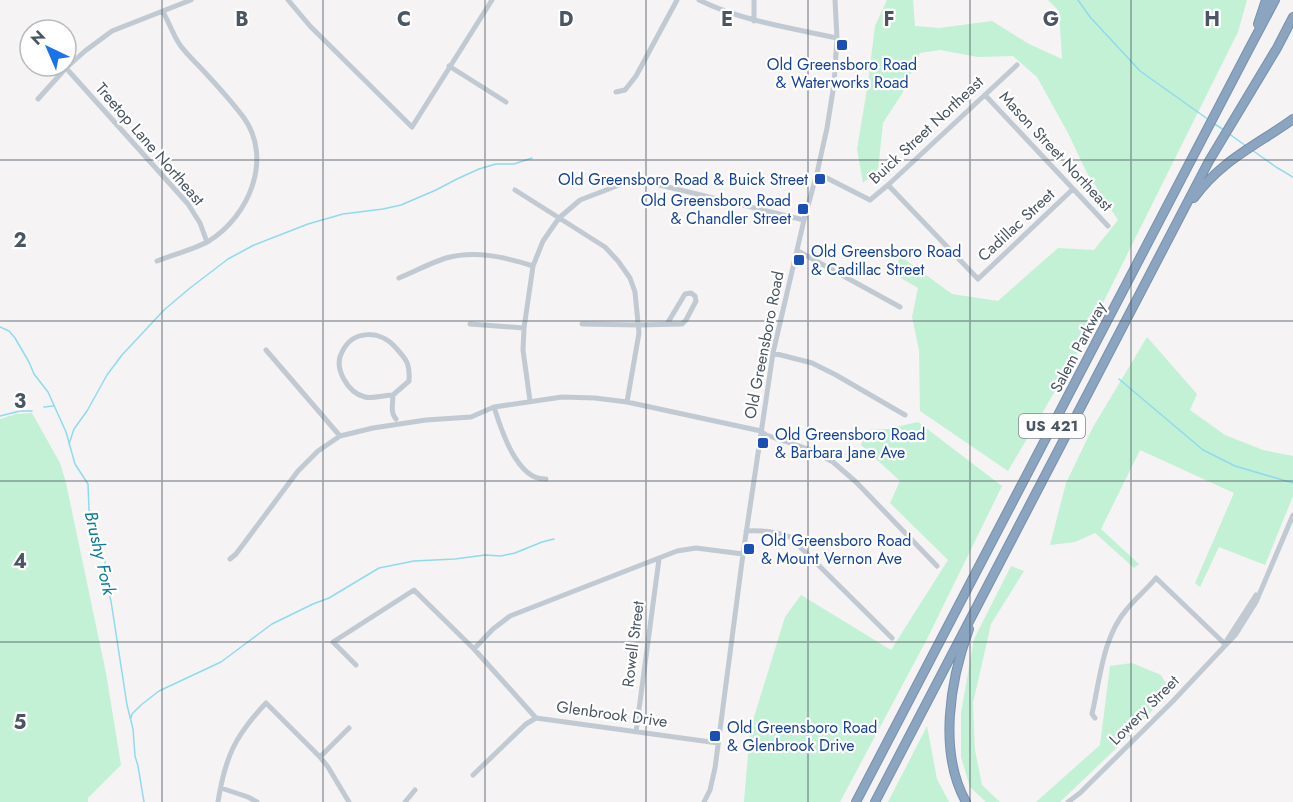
<svg xmlns="http://www.w3.org/2000/svg" width="1293" height="802" font-family="Jost,sans-serif">
<style>
.green{fill:#c3f1d5}
.lines{fill:none;stroke-linecap:round;stroke-linejoin:round}
.stream{stroke:#90daee;stroke-width:1.5}
.highway-casing{stroke:#7690ad;stroke-width:10}
.minor{stroke:#c1cad2;stroke-width:5}
.highway{stroke:#8ba5c1;stroke-width:8}
.grid{fill:none;stroke:#4a5661;stroke-width:1.5;stroke-opacity:0.55}
.transit-dot{fill:#1a4fb4;stroke:#fff;stroke-width:2}
.labels{text-anchor:middle;dominant-baseline:central;stroke-width:4.5;stroke-linejoin:round;paint-order:stroke}
.shield{fill:#fff;stroke:#808990;stroke-width:1.5}
.shield-label{font-size:15px;font-weight:bold;fill:#4a5661}
.transit-label{font-size:16px;fill:#164399;stroke:#fff;text-anchor:start}
.street-label{font-size:16px;fill:#4a5661;stroke:#fff}
.water-label{font-size:18px;font-style:italic;fill:#0c7c9b;stroke:#fff}
.grid-label{font-size:20px;text-anchor:middle;font-weight:bold;fill:#4a5661;stroke:#fff;stroke-width:4.5;stroke-linejoin:round;paint-order:stroke}
</style>
<rect width="100%" height="100%" fill="#f5f3f3"/>
<path class="green" d="M 887,0 L 913,0 L 915,26 L 939,28 L 992,21 L 1029,44 L 1062,59 L 1059,11 L 1048,0 L 1247,0 L 1238,32 L 1081,347 L 1008,471 L 920,411 L 919,350 L 912,317 L 918,288 L 894,274 L 900,256 L 952,294 L 998,301 L 1058,248 L 1094,250 L 1118,220 L 1087,173 L 1068,133 L 1037,77 L 1013,56 L 978,57 L 940,50 L 920,53 L 903,92 L 883,123 L 878,170 L 863,183 L 857,149 L 868,83 L 875,26 Z
M 1147,337 L 1197,394 L 1190,410 L 1225,435 L 1263,450 L 1293,456 L 1293,496 L 1265,565 L 1219,547 L 1200,587 L 1195,583 L 1234,493 L 1140,450 L 1101,529 L 1139,564 L 1134,568 L 1095,533 L 1075,542 L 1050,545 L 1066,483 L 1093,427 Z
M 32,413 L 60,463 L 66,483 L 106,673 L 121,765 L 88,798 L 88,802 L 0,802 L 0,419 L 16,414 Z
M 918,422 L 1002,486 L 927,639 L 840,802 L 744,802 L 750,730 L 785,617 L 801,595 L 891,650 L 948,560 L 890,503 L 900,481 L 861,445 L 866,430 L 887,429 Z
M 1011,566 L 1024,571 L 991,624 L 973,703 L 975,750 L 982,785 L 1000,802 L 986,802 L 970,787 L 961,757 L 961,713 L 974,639 Z
M 1132,663 L 1161,675 L 1170,691 L 1129,736 L 1060,802 L 1036,802 L 1100,745 L 1110,666 Z
M 927,726 L 937,779 L 949,802 L 888,802 Z"/>
<g class="lines">
<path class="stream" d="M 1078,0 L 1090,17 L 1140,71 L 1209,120
M 1213,123 L 1224,130
M 1228,133 L 1246,146
M 1252,150 L 1276,167 L 1293,177
M 0,327 L 9,331 L 15,338 L 29,362 L 34,374 L 48,392 L 66,432 L 75,464 L 88,484 L 89,510 L 97,532 L 99,549 L 105,561 L 104,575 L 111,601 L 127,705 L 133,729 L 135,756 L 138,766 L 144,802
M 1119,379 L 1203,450 L 1235,466 L 1293,483
M 44,407 L 53,406
M 0,416 L 20,411 L 32,411
M 69,444 L 74,429 L 87,411 L 107,375 L 122,355 L 164,310 L 190,288 L 228,259 L 254,245 L 308,224 L 343,214 L 383,209 L 401,205 L 436,190 L 457,179 L 479,169 L 496,164 L 514,164 L 532,158
M 131,718 L 132,714 L 141,705 L 159,691 L 221,662 L 272,624 L 313,604 L 329,598 L 379,568 L 414,561 L 455,559 L 485,555 L 501,556 L 515,553 L 542,542 L 554,539"/>
<g class="highway-casing">
<path id="highway" d="M 1258,24 L 1266,0
M 1194,198 C 1220,161 1257,145 1293,119
M 856,802 L 1248,51 L 1275,0
M 875,802 L 1209,161 L 1277,48 L 1293,17
M 966,802 C 938,752 950,680 969,629"/>
</g>
<path class="minor" d="M 288,0 L 310,26 L 412,127 L 492,0
M 699,0 C 742,21 791,28 837,38
M 754,0 L 754,21
M 449,66 L 506,102
M 66,68 L 188,204 L 200,223 L 207,242
M 616,92 L 625,90 L 636,76 L 677,0
M 985,95 L 1108,226
M 38,99 L 66,68 L 85,51 L 112,31 L 191,0
M 817,173 L 870,200 L 888,185 L 1017,65
M 888,185 L 978,279 L 1073,189
M 515,190 L 605,247 L 618,261 L 630,278 L 635,292 L 639,333 L 627,402
M 798,251 L 900,307
M 157,261 C 172,255 195,249 209,241 C 249,216 273,159 244,118 C 230,99 214,82 198,65 C 192,59 185,52 180,45 C 173,35 169,22 163,12
M 399,278 C 414,272 430,263 446,258 C 475,250 505,257 533,266
M 470,324 L 524,328
M 582,324 L 639,325 L 682,324 L 686,320 L 696,301 L 695,296 L 691,293 L 685,294 L 667,324
M 266,350 L 340,436
M 773,353 L 812,363 L 836,375 L 905,415
M 393,395 C 384,395 373,399 365,397 C 348,393 333,368 342,352 C 353,329 381,330 396,348 C 407,360 410,364 409,381 L 393,395 C 393,403 390,413 396,419
M 530,401 L 523,350 L 524,328 L 533,266 L 543,241 L 559,218 L 580,200 L 635,179 L 804,220
M 494,407 C 501,429 517,481 546,479
M 746,531 C 762,530 775,531 790,537 L 892,638
M 230,559 L 236,554 L 298,471 L 318,451 L 340,436 L 373,428 L 426,420 L 471,417 L 494,407 L 562,397 L 595,398 L 627,402 L 761,431 L 766,435 L 808,449 L 833,462 L 856,482 L 937,566
M 1227,640 L 1256,595
M 474,649 L 493,629 L 510,616 L 677,551 L 696,548 L 743,554
M 356,665 L 333,642 L 414,590 L 474,649 L 536,718 L 718,743
M 1095,718 L 1092,714 C 1100,679 1103,636 1127,609 C 1136,598 1147,589 1156,578 L 1225,644
M 636,732 L 659,559
M 320,757 L 349,728
M 473,775 L 526,724 L 536,718
M 221,788 L 248,797 L 257,802
M 218,802 C 225,757 235,736 266,703 L 320,757 L 328,767 L 349,802
M 405,802 L 415,790
M 704,802 L 710,790 L 715,768 L 743,554 L 773,353 L 804,220 L 817,173 L 827,128 L 834,84 L 837,38 L 835,0
M 1068,802 L 1080,793 L 1173,701 L 1236,634 L 1256,602 L 1293,515"/>
<use href="#highway" class="highway"/>
</g>
<path class="grid" d="M 162,0 L 162,802M 323,0 L 323,802M 485,0 L 485,802M 646,0 L 646,802M 808,0 L 808,802M 970,0 L 970,802M 1131,0 L 1131,802M 0,160 L 1293,160M 0,321 L 1293,321M 0,481 L 1293,481M 0,642 L 1293,642"/>
<g class="transit-dot">
<rect x="836" y="39" width="12" height="12" rx="3"/>
<rect x="814" y="173" width="12" height="12" rx="3"/>
<rect x="797" y="203" width="12" height="12" rx="3"/>
<rect x="793" y="254" width="12" height="12" rx="3"/>
<rect x="757" y="437" width="12" height="12" rx="3"/>
<rect x="743" y="543" width="12" height="12" rx="3"/>
<rect x="709" y="730" width="12" height="12" rx="3"/>
</g>
<g class="labels">
<rect class="shield" x="1019" y="414" width="66" height="24" rx="4.5"/>
<g class="shield-label">
<text x="1052" y="426">US 421</text>
</g>
<g class="transit-label">
<text x="842" y="64" text-anchor="middle">Old Greensboro Road<tspan x="842" dy="18">&amp; Waterworks Road</tspan></text>
<text x="808" y="179" text-anchor="end">Old Greensboro Road &amp; Buick Street</text>
<text x="791" y="200" text-anchor="end">Old Greensboro Road<tspan x="791" dy="18">&amp; Chandler Street</tspan></text>
<text x="811" y="251">Old Greensboro Road<tspan x="811" dy="18">&amp; Cadillac Street</tspan></text>
<text x="775" y="434">Old Greensboro Road<tspan x="775" dy="18">&amp; Barbara Jane Ave</tspan></text>
<text x="761" y="540">Old Greensboro Road<tspan x="761" dy="18">&amp; Mount Vernon Ave</tspan></text>
<text x="727" y="727">Old Greensboro Road<tspan x="727" dy="18">&amp; Glenbrook Drive</tspan></text>
</g>
<g class="street-label">
<text transform="translate(926 130) rotate(-43)">Buick Street Northeast</text>
<text transform="translate(150 144) rotate(49)">Treetop Lane Northeast</text>
<text transform="translate(1056 151) rotate(47)">Mason Street Northeast</text>
<text transform="translate(1016 225) rotate(-43)">Cadillac Street</text>
<text transform="translate(764 345) rotate(-79)">Old Greensboro Road</text>
<text transform="translate(1078 347) rotate(-62)">Salem Parkway</text>
<text transform="translate(633 644) rotate(-83)">Rowell Street</text>
<text transform="translate(1144 710) rotate(-45)">Lowery Street</text>
<text transform="translate(612 714) rotate(8)">Glenbrook Drive</text>
</g>
<g class="water-label">
<text transform="translate(100 553) rotate(77)">Brushy Fork</text>
</g>
</g>
<g class="grid-label">
<text x="242" y="26">B</text>
<text x="404" y="26">C</text>
<text x="566" y="26">D</text>
<text x="727" y="26">E</text>
<text x="889" y="26">F</text>
<text x="1051" y="26">G</text>
<text x="1212" y="26">H</text>
<text x="20" y="247">2</text>
<text x="20" y="408">3</text>
<text x="20" y="568">4</text>
<text x="20" y="729">5</text>
</g>
<g transform="translate(48 48) rotate(316)"><circle r="28" fill="#ffffff" stroke="#b7bbc0" stroke-width="1.5"/>
<path d="M0-4.5L10 22L0 15L-10 22Z" fill="#1a73e8"/>
<text y="-9" font-size="16" font-weight="bold" text-anchor="middle" fill="#4a5661">N</text>
</g>
</svg>
